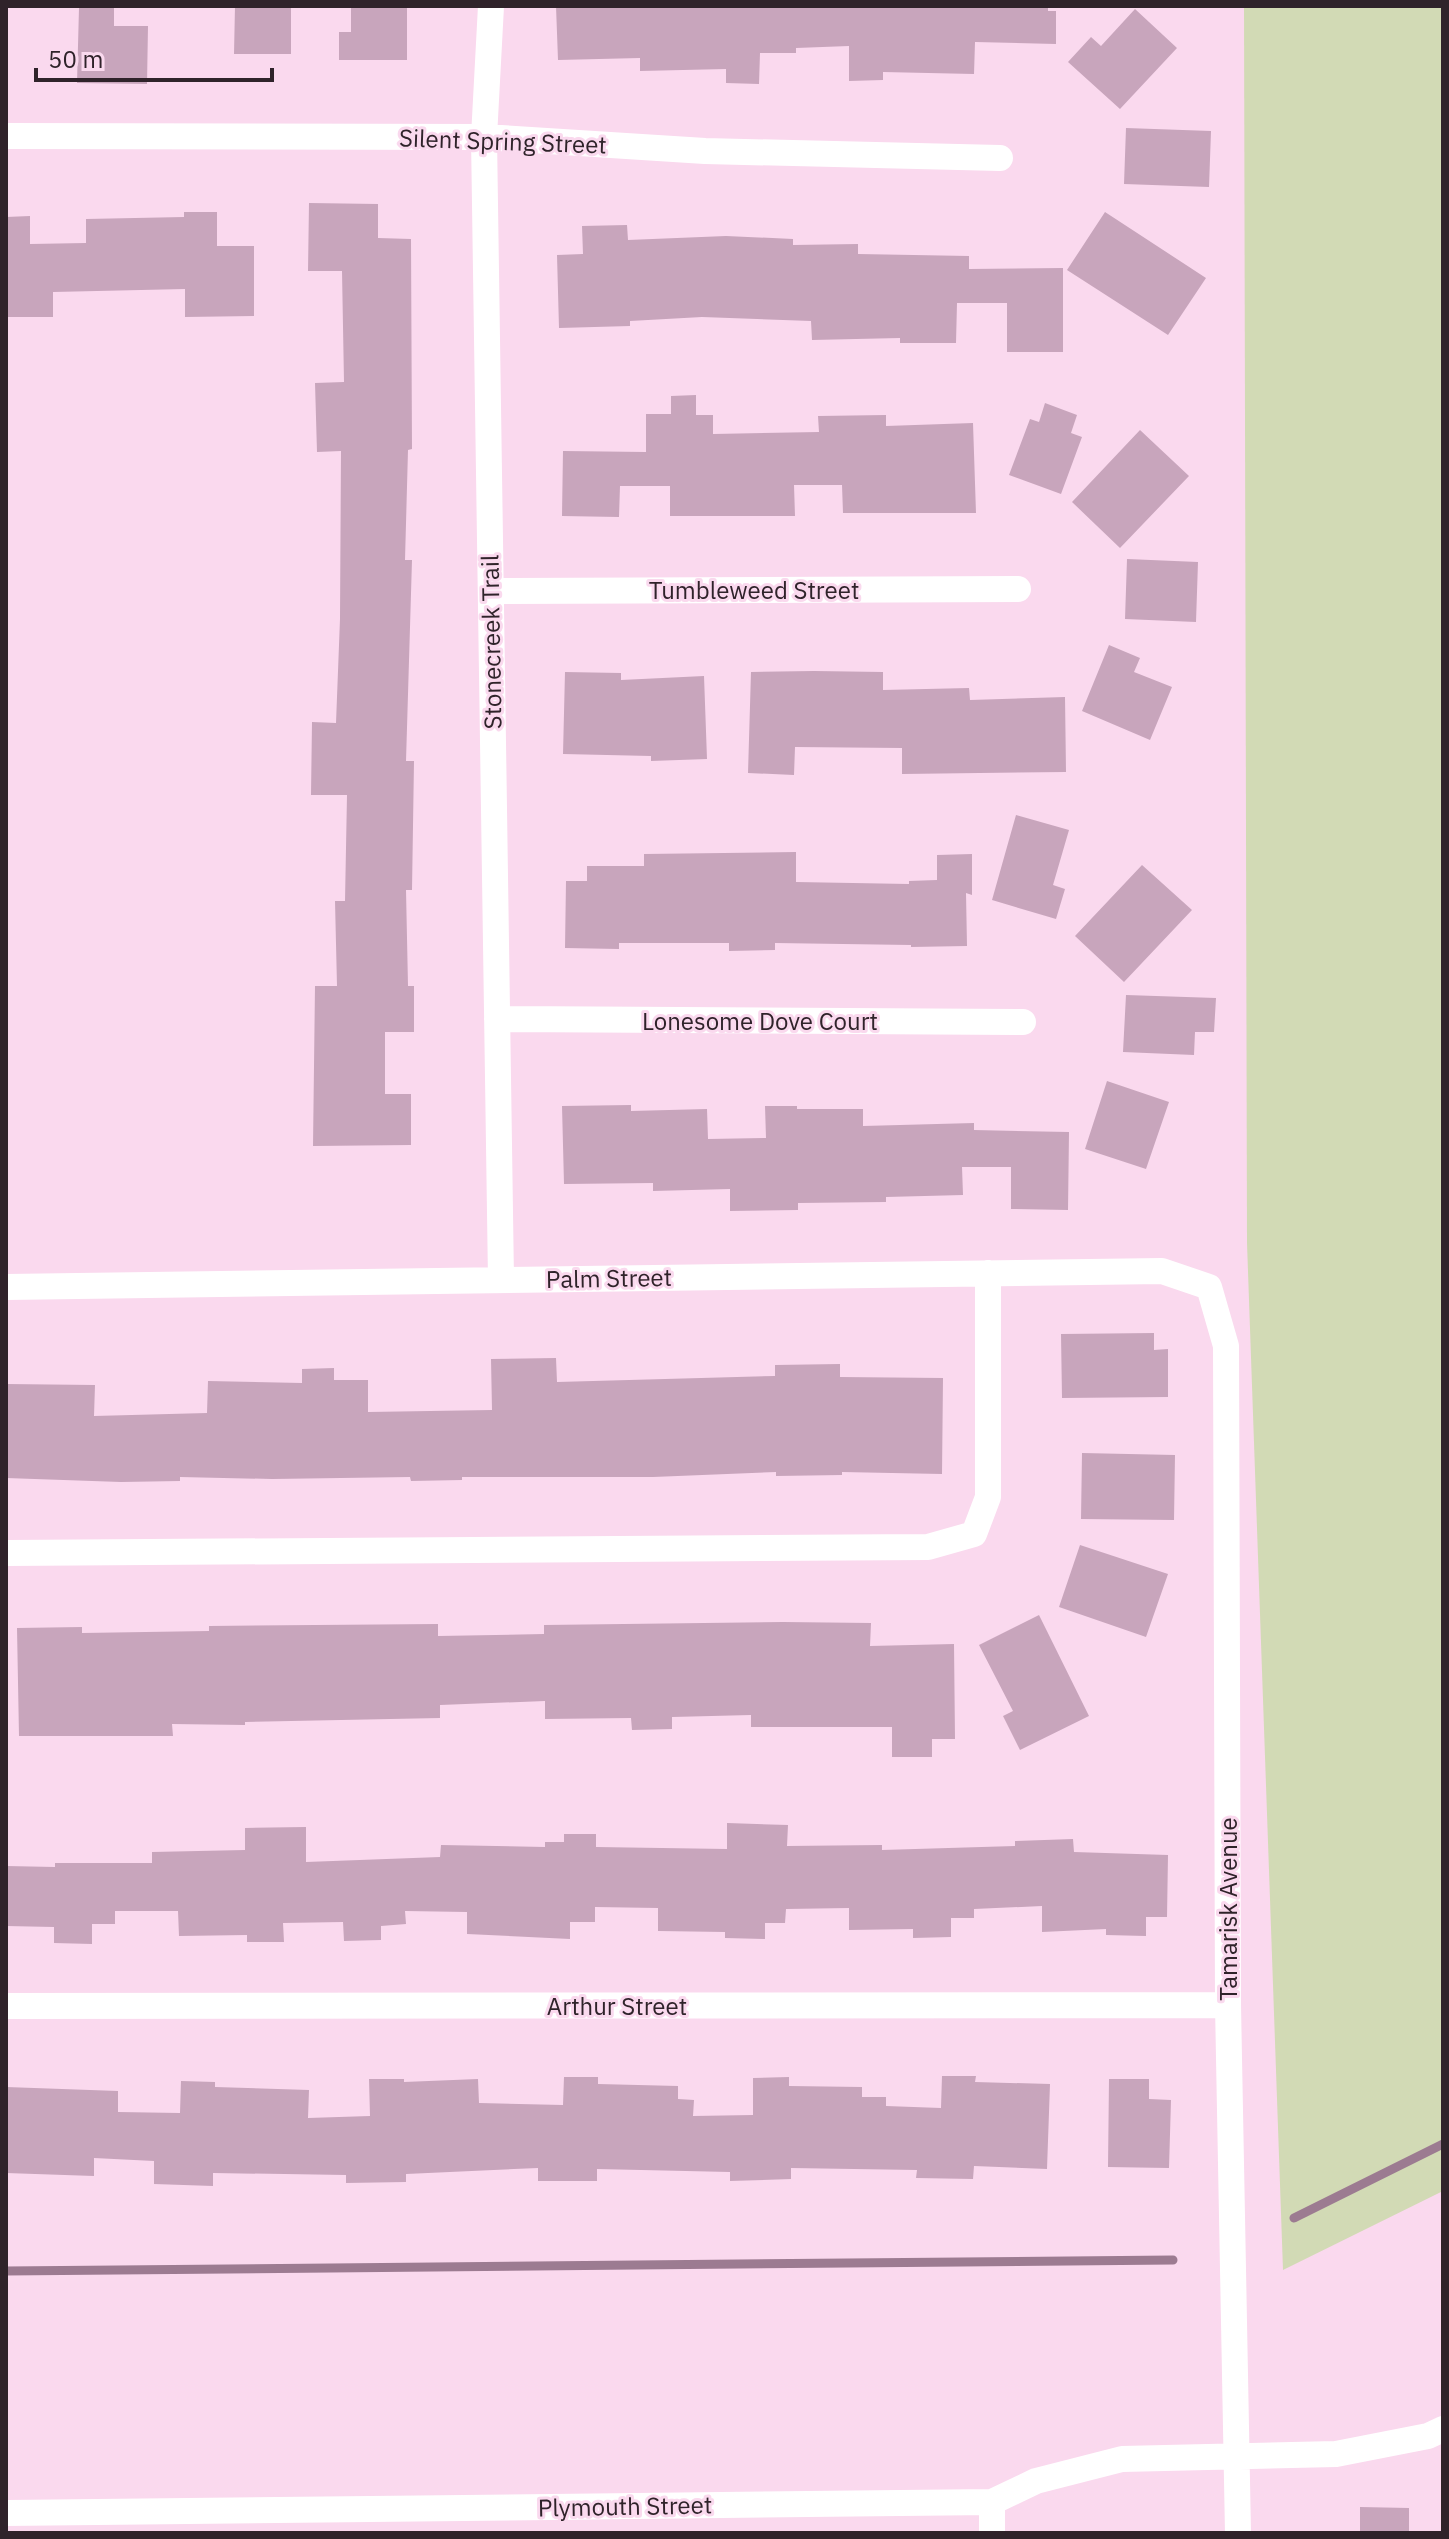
<svg xmlns="http://www.w3.org/2000/svg" width="1449" height="2539" font-family="'IBM Plex Sans',sans-serif">
<style>
.green{fill:#d2dab5}
.lines{fill:none;stroke-linecap:round;stroke-linejoin:round}
.stream{stroke:#9c7b91;stroke-width:9}
.building{fill:#c8a5bc}
.minor{stroke:#fff;stroke-width:26}
.labels{text-anchor:middle;dominant-baseline:central;stroke-width:6;stroke-linejoin:round;paint-order:stroke}
.street-label{font-size:24px;fill:#2f232a;stroke:#fad9ee}
</style>
<rect width="100%" height="100%" fill="#fad9ee"/>
<path class="green" d="M 1244,6 L 1443,6 L 1443,2191 L 1283,2270 L 1247,1243 Z"/>
<g class="lines">
<path class="stream" d="M 1294,2218 L 1443,2144
M 6,2271 L 1173,2260"/>
</g>
<path class="building" d="M 235,6 L 291,6 L 291,54 L 234,54 Z
M 351,6 L 407,6 L 407,60 L 339,60 L 339,32 L 351,32 Z
M 556,6 L 1048,6 L 1048,11 L 1056,11 L 1056,44 L 975,42 L 974,74 L 883,72 L 883,80 L 849,81 L 849,46 L 796,48 L 796,53 L 760,53 L 759,84 L 726,83 L 726,69 L 640,71 L 640,58 L 558,60 Z
M 79,8 L 114,8 L 114,26 L 148,26 L 147,84 L 77,83 Z
M 1135,9 L 1177,48 L 1120,109 L 1068,62 L 1091,37 L 1101,46 Z
M 1126,128 L 1211,131 L 1209,187 L 1124,184 Z
M 309,203 L 378,204 L 378,238 L 411,239 L 412,449 L 408,450 L 405,560 L 412,560 L 406,761 L 414,761 L 412,890 L 406,890 L 408,986 L 414,986 L 414,1032 L 385,1032 L 385,1094 L 411,1094 L 411,1145 L 313,1146 L 315,986 L 337,986 L 335,901 L 345,901 L 347,795 L 311,795 L 312,722 L 336,723 L 340,619 L 341,451 L 317,452 L 315,383 L 344,382 L 342,271 L 308,271 Z
M 184,212 L 217,212 L 217,246 L 254,246 L 254,316 L 185,317 L 185,289 L 53,292 L 53,317 L 6,317 L 6,217 L 30,216 L 30,244 L 86,243 L 86,219 L 184,217 Z
M 1105,212 L 1206,278 L 1168,335 L 1067,270 Z
M 627,225 L 628,240 L 726,236 L 793,239 L 793,245 L 858,244 L 858,254 L 969,256 L 969,269 L 1063,268 L 1063,352 L 1007,352 L 1007,303 L 957,303 L 956,343 L 900,343 L 900,338 L 812,340 L 811,321 L 702,317 L 630,321 L 630,326 L 559,328 L 557,255 L 583,254 L 582,226 Z
M 696,395 L 696,415 L 713,415 L 713,434 L 819,432 L 818,416 L 886,415 L 886,426 L 973,423 L 976,513 L 843,513 L 842,485 L 794,485 L 795,516 L 670,516 L 670,486 L 620,486 L 619,517 L 562,516 L 563,451 L 646,452 L 646,414 L 671,414 L 671,396 Z
M 1045,403 L 1077,415 L 1071,433 L 1082,437 L 1061,494 L 1009,475 L 1030,419 L 1039,422 Z
M 1140,430 L 1189,476 L 1120,548 L 1072,502 Z
M 1127,559 L 1198,562 L 1196,622 L 1125,619 Z
M 1109,645 L 1140,658 L 1134,672 L 1172,687 L 1150,740 L 1082,711 Z
M 814,671 L 883,672 L 883,690 L 969,688 L 970,700 L 1065,697 L 1066,772 L 902,774 L 902,748 L 795,747 L 794,775 L 748,773 L 751,672 Z
M 565,672 L 621,673 L 621,680 L 704,676 L 707,759 L 651,761 L 651,756 L 563,754 Z
M 1016,815 L 1069,830 L 1053,885 L 1065,889 L 1056,919 L 992,900 Z
M 796,852 L 796,882 L 909,884 L 909,881 L 937,880 L 937,855 L 972,854 L 972,895 L 966,893 L 967,946 L 911,947 L 911,945 L 775,943 L 775,950 L 729,951 L 729,943 L 619,943 L 619,949 L 565,948 L 566,881 L 587,881 L 587,866 L 644,866 L 644,854 Z
M 1142,865 L 1192,910 L 1124,982 L 1075,936 Z
M 1126,995 L 1216,998 L 1214,1032 L 1195,1032 L 1194,1055 L 1123,1052 Z
M 1107,1081 L 1169,1102 L 1146,1169 L 1085,1149 Z
M 631,1105 L 631,1111 L 707,1109 L 708,1139 L 766,1138 L 765,1106 L 797,1106 L 797,1109 L 863,1109 L 863,1126 L 974,1123 L 974,1130 L 1069,1132 L 1068,1210 L 1011,1209 L 1011,1167 L 962,1167 L 963,1195 L 886,1197 L 886,1202 L 798,1203 L 798,1210 L 730,1211 L 730,1189 L 653,1191 L 653,1183 L 564,1184 L 562,1106 Z
M 1154,1333 L 1154,1350 L 1168,1349 L 1168,1397 L 1062,1398 L 1061,1334 Z
M 556,1358 L 557,1382 L 775,1376 L 775,1365 L 840,1364 L 840,1377 L 943,1378 L 942,1474 L 842,1472 L 842,1475 L 776,1476 L 776,1472 L 653,1477 L 462,1477 L 462,1480 L 411,1481 L 410,1477 L 272,1479 L 180,1477 L 180,1481 L 121,1482 L 6,1478 L 6,1384 L 95,1385 L 94,1416 L 207,1413 L 208,1381 L 302,1383 L 302,1369 L 334,1368 L 334,1380 L 368,1380 L 368,1412 L 492,1410 L 491,1359 Z
M 1082,1453 L 1175,1455 L 1174,1520 L 1081,1519 Z
M 1080,1545 L 1168,1574 L 1146,1637 L 1059,1607 Z
M 1039,1615 L 1089,1716 L 1020,1750 L 1003,1716 L 1013,1711 L 979,1645 Z
M 783,1622 L 871,1623 L 870,1646 L 954,1644 L 955,1739 L 932,1739 L 932,1757 L 892,1757 L 892,1727 L 751,1727 L 751,1715 L 672,1717 L 672,1729 L 632,1730 L 631,1718 L 545,1719 L 545,1701 L 440,1705 L 440,1718 L 245,1722 L 245,1725 L 172,1724 L 173,1736 L 19,1736 L 17,1628 L 82,1627 L 82,1633 L 209,1631 L 209,1626 L 438,1624 L 438,1636 L 544,1634 L 544,1625 Z
M 727,1823 L 788,1825 L 787,1846 L 882,1845 L 882,1850 L 1015,1846 L 1015,1841 L 1073,1839 L 1074,1852 L 1168,1855 L 1167,1917 L 1146,1917 L 1146,1936 L 1106,1935 L 1106,1929 L 1042,1932 L 1042,1906 L 974,1909 L 974,1918 L 951,1918 L 951,1937 L 913,1938 L 913,1929 L 849,1930 L 849,1908 L 786,1909 L 785,1923 L 765,1923 L 765,1939 L 725,1938 L 725,1932 L 658,1931 L 658,1908 L 595,1907 L 595,1922 L 570,1922 L 570,1939 L 467,1934 L 467,1912 L 405,1911 L 406,1924 L 381,1926 L 381,1940 L 344,1941 L 343,1922 L 283,1923 L 284,1942 L 247,1942 L 247,1935 L 179,1936 L 178,1911 L 115,1911 L 115,1924 L 92,1924 L 92,1944 L 54,1943 L 54,1927 L 6,1926 L 6,1866 L 55,1867 L 55,1863 L 152,1863 L 152,1852 L 245,1850 L 245,1828 L 306,1827 L 306,1862 L 440,1857 L 441,1845 L 545,1847 L 545,1842 L 564,1842 L 564,1834 L 596,1834 L 596,1847 L 727,1849 Z
M 942,2076 L 976,2076 L 975,2082 L 1050,2084 L 1047,2169 L 974,2166 L 973,2179 L 916,2178 L 917,2170 L 791,2168 L 791,2179 L 730,2181 L 730,2172 L 597,2169 L 597,2181 L 538,2181 L 538,2168 L 406,2174 L 406,2182 L 346,2183 L 346,2175 L 213,2173 L 213,2186 L 154,2184 L 154,2161 L 94,2158 L 94,2176 L 6,2173 L 6,2087 L 118,2091 L 118,2112 L 180,2113 L 181,2081 L 215,2082 L 215,2087 L 309,2090 L 308,2118 L 370,2116 L 369,2079 L 404,2079 L 404,2082 L 478,2079 L 479,2103 L 563,2105 L 564,2077 L 598,2077 L 598,2084 L 678,2086 L 678,2099 L 694,2100 L 693,2116 L 753,2115 L 753,2078 L 789,2077 L 789,2086 L 862,2087 L 862,2097 L 886,2097 L 886,2106 L 941,2108 Z
M 1109,2079 L 1149,2079 L 1149,2099 L 1171,2100 L 1169,2168 L 1108,2167 Z
M 1360,2507 L 1409,2508 L 1409,2533 L 1360,2533 Z"/>
<g class="lines">
<path class="minor" d="M 491,6 L 484,137 L 501,1279
M 6,136 L 484,137 L 705,151 L 1000,158
M 491,591 L 1018,589
M 497,1019 L 1023,1022
M 6,1287 L 1162,1271 L 1209,1287 L 1226,1346 L 1228,2005 L 1238,2533
M 6,1553 L 928,1547 L 974,1534 L 988,1497 L 988,1273
M 6,2006 L 1228,2005
M 992,2502 L 992,2533
M 6,2513 L 992,2502 L 1036,2481 L 1122,2459 L 1336,2454 L 1428,2436 L 1443,2429"/>
</g>
<g class="labels">
<g class="street-label">
<text transform="translate(503 141) rotate(2)">Silent Spring Street</text>
<text x="754" y="590">Tumbleweed Street</text>
<text transform="translate(491 642) rotate(-91)">Stonecreek Trail</text>
<text x="760" y="1021">Lonesome Dove Court</text>
<text transform="translate(609 1278) rotate(-1)">Palm Street</text>
<text transform="translate(1228 1909) rotate(-90)">Tamarisk Avenue</text>
<text x="617" y="2006">Arthur Street</text>
<text transform="translate(625 2506) rotate(-1)">Plymouth Street</text>
</g>
</g>
<rect width="1449" height="2539" fill="none" stroke="#2f232a" stroke-width="16"/>
<path d="M36 68v12h236v-12" fill="none" stroke="#2f232a" stroke-width="4"/>
<text x="48" y="68" font-size="24" fill="#2f232a" stroke="#fad9ee" stroke-width="6" paint-order="stroke">50 m</text>
</svg>
